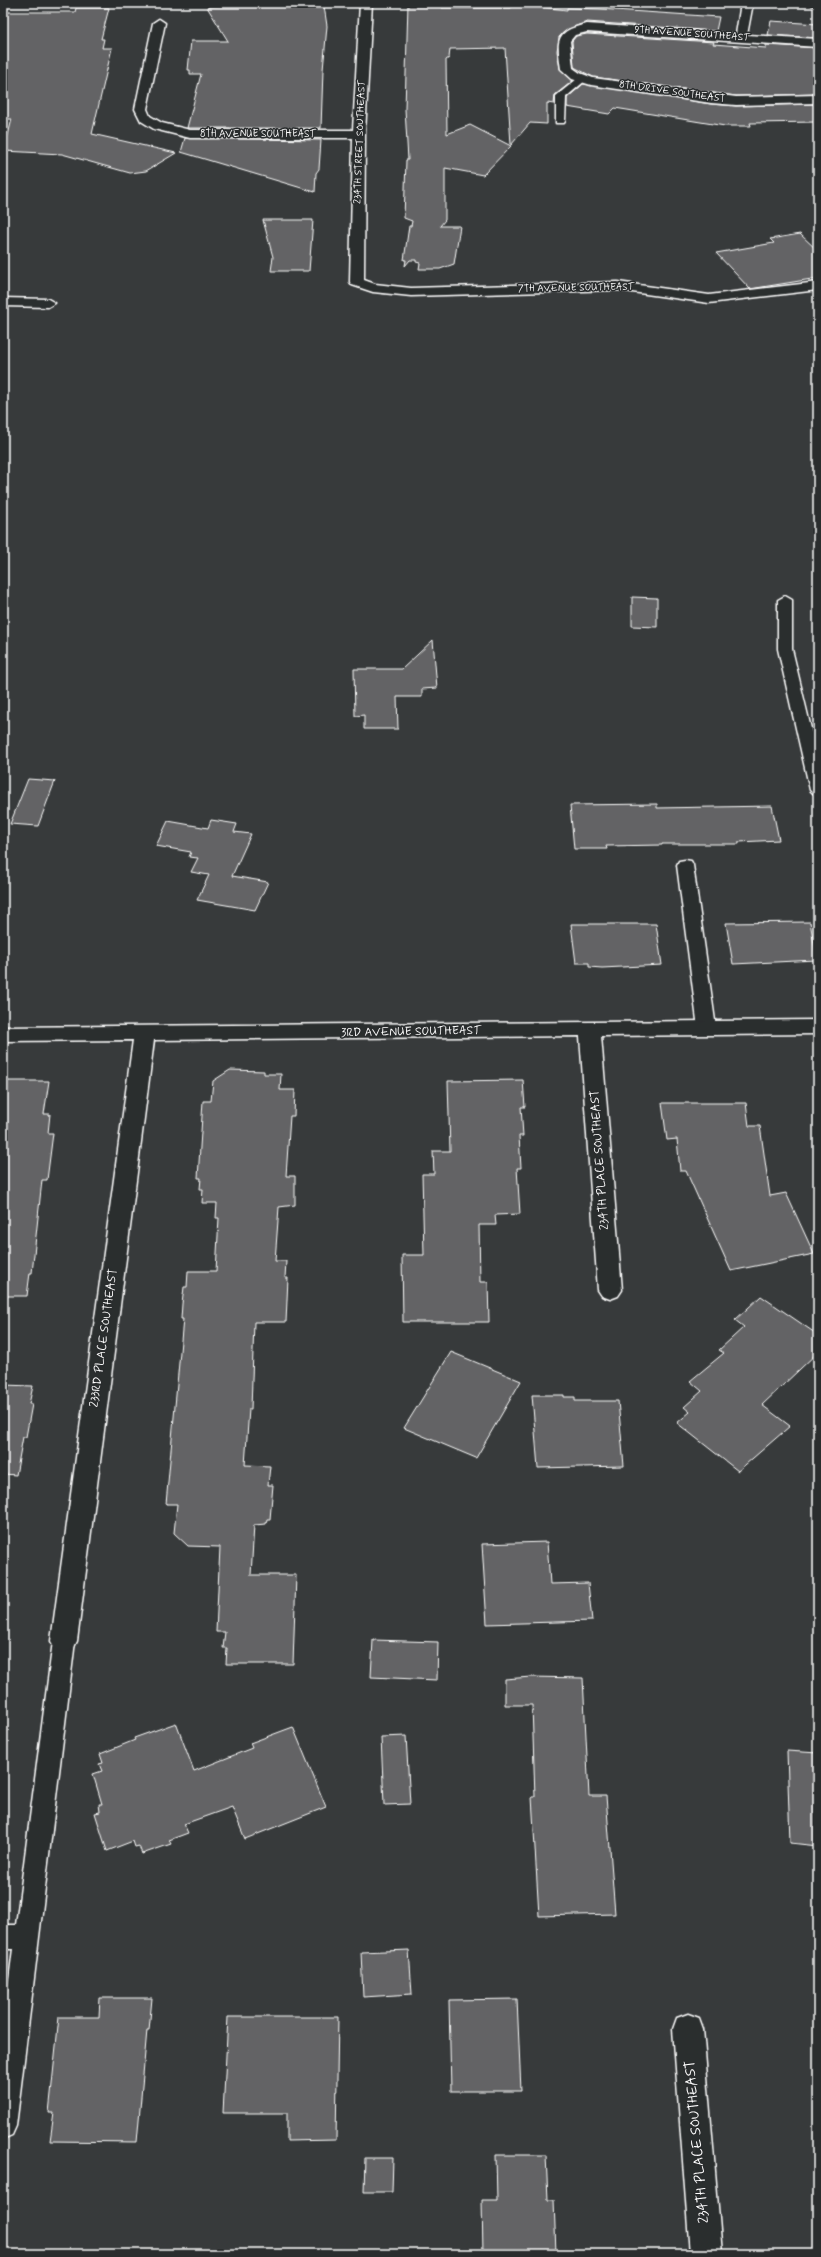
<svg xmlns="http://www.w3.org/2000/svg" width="821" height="2257" font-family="Mynerve,sans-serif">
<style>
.building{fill:#636465;stroke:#fff}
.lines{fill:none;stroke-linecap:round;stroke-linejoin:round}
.lane-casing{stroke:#fff;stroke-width:3}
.street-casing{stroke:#fff;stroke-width:3}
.primary-casing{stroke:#fff;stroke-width:3}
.lane{fill:#2a2d2e;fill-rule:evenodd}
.street{fill:#2a2d2e;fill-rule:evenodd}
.primary{fill:#2a2d2e;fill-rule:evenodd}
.labels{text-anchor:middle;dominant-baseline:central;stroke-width:3;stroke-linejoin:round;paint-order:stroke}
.far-street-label{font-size:10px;fill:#fff;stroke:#2a2d2e}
.street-label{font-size:12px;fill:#fff;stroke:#2a2d2e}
.near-street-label{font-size:14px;fill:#fff;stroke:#2a2d2e}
</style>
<rect width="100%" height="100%" fill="#373a3b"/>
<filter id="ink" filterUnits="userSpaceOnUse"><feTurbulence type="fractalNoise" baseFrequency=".025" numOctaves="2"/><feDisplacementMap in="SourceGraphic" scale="8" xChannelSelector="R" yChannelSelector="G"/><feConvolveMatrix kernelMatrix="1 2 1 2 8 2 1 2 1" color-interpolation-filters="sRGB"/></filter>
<g filter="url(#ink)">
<path class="building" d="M 408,3 L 441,3 L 442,8 L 511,8 L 514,4 L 567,10 L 567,8 L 599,9 L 719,17 L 716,31 L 587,22 L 568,29 L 559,37 L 557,51 L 560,69 L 573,81 L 555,95 L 554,104 L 547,103 L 547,124 L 530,123 L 511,145 L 505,48 L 450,49 L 449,58 L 446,60 L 447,134 L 470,125 L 511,146 L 483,175 L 445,168 L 445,220 L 440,226 L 460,226 L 454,264 L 440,269 L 419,269 L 420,263 L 416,262 L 416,260 L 410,260 L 405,266 L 406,260 L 404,260 L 409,226 L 411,226 L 412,221 L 404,218 L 406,160 L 408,160 L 405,109 Z
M 235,4 L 236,6 L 324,6 L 327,26 L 323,70 L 321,128 L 187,128 L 201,74 L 190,74 L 190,70 L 188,70 L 191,41 L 228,41 L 207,7 Z
M 76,8 L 109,8 L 101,39 L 104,39 L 102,48 L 112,48 L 92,134 L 176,153 L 146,171 L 130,173 L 62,154 L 4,151 L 12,119 L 3,119 L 3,25 L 8,12 L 75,12 Z
M 771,21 L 818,24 L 818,38 L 768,35 Z
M 587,34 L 714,42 L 713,44 L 766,48 L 766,45 L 818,48 L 818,94 L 736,96 L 593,77 L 574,67 L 572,41 L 576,36 Z
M 583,84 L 711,104 L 736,106 L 818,104 L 818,122 L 750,123 L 751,126 L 725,126 L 615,108 L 609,114 L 567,107 L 567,98 Z
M 185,138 L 321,140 L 319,169 L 316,173 L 315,192 L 181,152 Z
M 263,220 L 313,220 L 309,271 L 271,271 L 273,257 Z
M 800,234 L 818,251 L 818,278 L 750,289 L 716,253 L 774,243 L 770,239 Z
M 632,597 L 657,598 L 657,627 L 632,626 Z
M 433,640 L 437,688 L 422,689 L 422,697 L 397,697 L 398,729 L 364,729 L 364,715 L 355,716 L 354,669 L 402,669 Z
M 28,779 L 55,781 L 38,826 L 10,824 Z
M 657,804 L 657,808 L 772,806 L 779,840 L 739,842 L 739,844 L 662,844 L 662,845 L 606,846 L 607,849 L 574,849 L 570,805 Z
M 211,820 L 237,824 L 234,832 L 251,834 L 232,876 L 268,882 L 255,910 L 197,900 L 209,875 L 191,872 L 198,858 L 189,857 L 191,852 L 156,846 L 168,821 L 208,828 Z
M 810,922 L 817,960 L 733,964 L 726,923 Z
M 571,924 L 656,924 L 662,965 L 602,968 L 589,967 L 589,963 L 576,963 Z
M 230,1070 L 264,1071 L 264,1074 L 281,1074 L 280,1090 L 295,1090 L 294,1116 L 290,1116 L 286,1176 L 295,1176 L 295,1205 L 279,1207 L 275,1261 L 286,1261 L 285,1278 L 288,1278 L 286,1322 L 254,1322 L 251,1409 L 249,1409 L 245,1465 L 270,1466 L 268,1485 L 273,1485 L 270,1519 L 267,1519 L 266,1524 L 254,1525 L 251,1575 L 296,1575 L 293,1664 L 226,1664 L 227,1648 L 223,1648 L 225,1632 L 216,1632 L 220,1547 L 188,1546 L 174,1533 L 177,1504 L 166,1504 L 183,1319 L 181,1319 L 182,1304 L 184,1287 L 187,1287 L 188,1271 L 216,1271 L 219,1218 L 216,1218 L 217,1203 L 202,1203 L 203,1189 L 200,1189 L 201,1178 L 198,1178 L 203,1101 L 211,1101 L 213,1081 Z
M 523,1080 L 525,1107 L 521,1107 L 523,1136 L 519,1136 L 521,1168 L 517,1168 L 520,1214 L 495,1215 L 496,1225 L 479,1225 L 480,1282 L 488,1282 L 489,1322 L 403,1322 L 402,1255 L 424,1255 L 422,1174 L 434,1174 L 433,1151 L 450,1151 L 448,1081 Z
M 3,1081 L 49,1081 L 44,1114 L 50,1114 L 48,1133 L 53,1133 L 47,1180 L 42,1180 L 32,1273 L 30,1273 L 27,1296 L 3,1296 Z
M 662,1103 L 746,1103 L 749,1126 L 760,1126 L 770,1196 L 786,1193 L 814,1254 L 731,1271 L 686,1171 L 680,1171 L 677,1139 L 667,1140 Z
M 761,1296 L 818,1335 L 818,1352 L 762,1405 L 790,1426 L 738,1471 L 677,1423 L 690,1412 L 684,1407 L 702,1391 L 690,1381 L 724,1353 L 719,1350 L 744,1327 L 735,1320 Z
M 451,1352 L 521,1381 L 476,1458 L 404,1428 Z
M 3,1385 L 33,1386 L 29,1404 L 32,1404 L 26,1437 L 23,1437 L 16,1475 L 3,1474 Z
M 532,1395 L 564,1395 L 564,1397 L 575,1397 L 575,1401 L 618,1401 L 624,1466 L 538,1468 Z
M 547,1542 L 550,1584 L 588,1583 L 592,1621 L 487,1624 L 482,1544 Z
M 373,1640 L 438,1642 L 437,1680 L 371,1677 Z
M 531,1677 L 583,1678 L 589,1796 L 606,1796 L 615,1914 L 539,1916 L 532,1797 L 535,1797 L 532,1705 L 505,1705 L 505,1679 Z
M 176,1723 L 194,1771 L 252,1748 L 250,1743 L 293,1727 L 326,1807 L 245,1839 L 232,1807 L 184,1824 L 188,1833 L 169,1840 L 171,1844 L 142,1854 L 139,1846 L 135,1847 L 133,1841 L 107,1851 L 95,1813 L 100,1812 L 99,1804 L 102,1804 L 93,1774 L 102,1771 L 99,1764 L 103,1763 L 100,1754 L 135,1740 L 134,1738 Z
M 406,1736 L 410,1804 L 384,1805 L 381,1737 Z
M 787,1751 L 818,1753 L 818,1846 L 790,1843 Z
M 409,1950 L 412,1994 L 363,1997 L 361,1952 Z
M 100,1998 L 152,1998 L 149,2030 L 147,2030 L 137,2142 L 50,2141 L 54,2113 L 49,2113 L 59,2017 L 99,2017 Z
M 517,1999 L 521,2091 L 451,2091 L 449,2000 Z
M 228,2017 L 338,2017 L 336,2140 L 287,2141 L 287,2113 L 223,2113 Z
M 496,2155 L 546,2155 L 548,2200 L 554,2200 L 556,2254 L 483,2254 L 482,2200 L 497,2200 Z
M 365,2158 L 393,2158 L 392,2192 L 364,2192 Z"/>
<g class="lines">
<g class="lane-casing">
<path id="lane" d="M 582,75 L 586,76 L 586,80 L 566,97 L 565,121 L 564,123 L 556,123 L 556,96 Z
M 785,596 L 792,600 L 792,649 L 818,758 L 818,795 L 813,793 L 810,790 L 778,649 L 778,600 Z
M 685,860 L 691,861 L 693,865 L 716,1028 L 713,1032 L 707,1034 L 701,1032 L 698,1028 L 677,865 L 679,861 Z
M 64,1631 L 72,1634 L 75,1641 L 16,2126 L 12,2135 L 3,2139 L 3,2027 L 13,1949 L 3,1949 L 3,1925 L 16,1925 L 53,1641 L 56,1634 Z"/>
</g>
<g class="street-casing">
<path id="street" d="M 360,3 L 372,3 L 365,134 L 364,280 L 375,284 L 411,288 L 618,282 L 709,295 L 818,282 L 818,290 L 709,303 L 618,290 L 411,296 L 373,292 L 352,285 L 350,282 L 353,138 L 190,138 L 154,129 L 141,121 L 135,109 L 153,23 L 159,19 L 165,23 L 147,109 L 150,116 L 162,123 L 190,130 L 353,130 Z
M 741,3 L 753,3 L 747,35 L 818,39 L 818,47 L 587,32 L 575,35 L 570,41 L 573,68 L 580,73 L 593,78 L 736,97 L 818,95 L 818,103 L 736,105 L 711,103 L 591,85 L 572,79 L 561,69 C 557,40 555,31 587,24 L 736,34 Z
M 3,298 L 48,299 L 55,303 L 48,307 L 3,306 Z
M 818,1020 L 818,1034 L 601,1036 L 622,1290 L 618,1296 L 610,1299 L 602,1296 L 598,1290 L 580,1036 L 154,1040 L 77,1641 L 73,1649 L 64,1653 L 55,1649 L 51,1641 L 133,1040 L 3,1041 L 3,1027 Z
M 688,2014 L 699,2018 L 703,2029 L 722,2254 L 690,2254 L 673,2029 L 677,2018 Z"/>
</g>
<g class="primary-casing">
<path id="primary" d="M 810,3 L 818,3 L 818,6 L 812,5 Z"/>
</g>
<use href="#lane" class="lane"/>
<use href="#street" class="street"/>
<use href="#primary" class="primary"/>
</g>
</g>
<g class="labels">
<g class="far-street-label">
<text transform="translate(692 34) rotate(4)">9TH AVENUE SOUTHEAST</text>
<text transform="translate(672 92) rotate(8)">8TH DRIVE SOUTHEAST</text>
<text x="258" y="134">8TH AVENUE SOUTHEAST</text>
<text transform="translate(360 142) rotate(-88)">234TH STREET SOUTHEAST</text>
<text transform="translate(576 288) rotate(-1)">7TH AVENUE SOUTHEAST</text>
</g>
<g class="street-label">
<text transform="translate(411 1032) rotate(-1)">3RD AVENUE SOUTHEAST</text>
<text transform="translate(600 1160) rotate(-94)">234TH PLACE SOUTHEAST</text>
<text transform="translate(104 1338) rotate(-82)">233RD PLACE SOUTHEAST</text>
</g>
<g class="near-street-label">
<text transform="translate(697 2142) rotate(-95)">234TH PLACE SOUTHEAST</text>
</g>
</g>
<rect width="821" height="2257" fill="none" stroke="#2a2d2e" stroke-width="16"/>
<rect x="8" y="8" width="805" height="2241" fill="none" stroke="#fff" stroke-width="1.5" filter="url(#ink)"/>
</svg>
